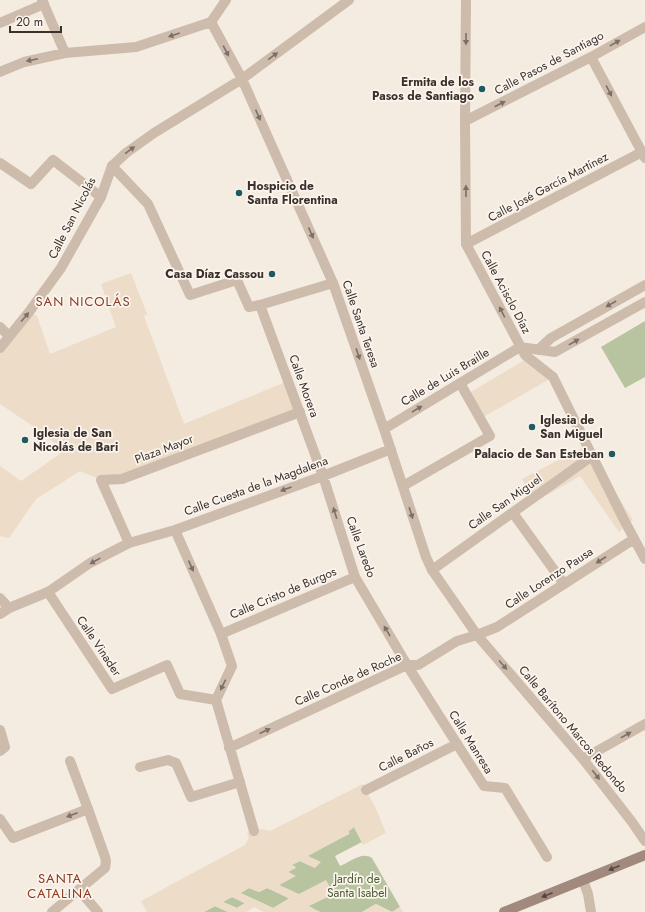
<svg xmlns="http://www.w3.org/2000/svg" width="645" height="912" font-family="Jost,sans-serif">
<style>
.green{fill:#b8c4a0}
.plaza{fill:#ecdcc8;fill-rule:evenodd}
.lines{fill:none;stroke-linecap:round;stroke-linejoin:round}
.pedestrian{stroke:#cdbbac;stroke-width:10}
.minor{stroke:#cdbbac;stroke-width:10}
.secondary{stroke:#a18a7d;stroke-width:10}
.oneway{fill:#7d6f65}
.oneway2{fill:#544640}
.poi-dot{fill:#1f5a5e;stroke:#fbf5ee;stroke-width:1.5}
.labels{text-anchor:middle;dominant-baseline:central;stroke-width:3.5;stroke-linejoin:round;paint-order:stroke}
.street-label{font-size:12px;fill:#3b302b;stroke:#fbf5ee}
.poi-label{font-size:12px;font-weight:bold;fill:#3b302b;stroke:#fbf5ee;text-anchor:end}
.park-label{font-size:12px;fill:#4a5a2e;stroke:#fbf5ee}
.neighbourhood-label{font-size:13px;letter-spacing:1px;fill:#8c3b22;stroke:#fbf5ee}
</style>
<rect width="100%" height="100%" fill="#f4ebe1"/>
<path class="green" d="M 645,321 L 645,377 L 625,388 L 601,347 Z
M 354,827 L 362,842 L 335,856 L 340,866 C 350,862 362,851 372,858 L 400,907 L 392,912 L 376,904 L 362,912 L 320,912 L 308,907 L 299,895 L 279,885 L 295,876 L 288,872 L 296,867 L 291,865 L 300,861 L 315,868 L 307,856 L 349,834 L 347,832 Z
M 249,888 L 259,892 L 267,888 L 290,898 L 273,908 L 240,893 Z
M 232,897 L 245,903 L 237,908 L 223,902 Z
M 215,906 L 228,912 L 204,912 Z"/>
<path class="plaza" d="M 131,273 L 147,314 L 144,316 L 184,424 L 288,381 L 300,412 L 122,479 L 101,480 L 80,471 L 36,499 L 9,538 L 0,536 L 0,466 L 21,481 L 60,454 L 56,444 L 45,436 L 46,435 L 0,404 L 0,348 L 29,312 L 37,316 L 50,354 L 116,327 L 101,284 Z
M 528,358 L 553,377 L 480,419 L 466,395 Z
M 584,447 L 592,456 L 633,520 L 619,532 L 580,476 L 535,502 L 522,479 Z
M 363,784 L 376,809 L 386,833 L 363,845 L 354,827 L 348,832 L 350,833 L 308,856 L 321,862 L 315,868 L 300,861 L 292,865 L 296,868 L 288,872 L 296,876 L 279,885 L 299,894 L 326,880 L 334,894 L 309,906 L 320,912 L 264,912 L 254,907 L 247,912 L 228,912 L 215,906 L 204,912 L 147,912 L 141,901 L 245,845 L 249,838 L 247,833 L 262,829 L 270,831 ZM 249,888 L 259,892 L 267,888 L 290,899 L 273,908 L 241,893 ZM 232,897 L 244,903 L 244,904 L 237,908 L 223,902 Z
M 376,904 L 392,912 L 400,907 L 403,912 L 362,912 Z"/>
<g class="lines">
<path class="pedestrian" d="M 0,23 L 44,4
M 0,163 L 31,184 L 53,160 L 101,197
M 112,166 L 148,204 L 190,295 L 237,280 L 249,307 L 260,305 L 333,283
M 466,244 L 642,152
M 403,486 L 490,436 L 460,383
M 513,513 L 564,584
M 129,543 L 101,480 L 122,479 L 300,412
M 432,570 L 592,456
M 48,592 L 112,689 L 167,665 L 180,694 L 216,700
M 0,598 L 9,608
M 221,634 L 355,577
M 457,744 L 484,786 L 505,788 L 547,857
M 70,761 L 88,809
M 140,767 L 168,760 L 176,763 L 191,797 L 240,782
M 79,890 L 98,912"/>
<path class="minor" d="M 42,0 L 65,53
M 466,0 L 465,121 L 466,244 L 525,355 L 553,377 L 624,520 L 645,559
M 211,22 L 242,79 L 333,283 L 384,429 L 426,557 L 432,570 L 477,635 L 583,759 L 632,822 L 645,841
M 211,22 L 226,0
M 591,57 L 645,158
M 0,72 L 24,62 L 65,53 L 136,47 L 211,22
M 465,121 L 591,57 L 645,27
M 260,305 L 323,476 L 355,577 L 407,665 L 457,744 L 366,790
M 0,327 L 9,336
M 520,347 L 555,352 L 645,302
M 0,348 L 29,312 L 61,268 L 101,197 L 112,166 L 126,153 L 154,133 L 242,79 L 349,0
M 538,350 L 551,338 L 645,285
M 384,429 L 520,347
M 175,530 L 221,634 L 232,666 L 216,700 L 254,831
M 0,614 L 9,608 L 48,592 L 90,563 L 129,543 L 175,530 L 323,476 L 391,449
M 0,730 L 5,747 L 0,751
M 229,748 L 407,665 L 418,665 L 457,641 L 477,635 L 497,627 L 634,539
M 583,759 L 645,724
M 0,819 L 13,838 L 88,809 L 105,857 L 106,861 L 105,868 L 52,912
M 583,880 L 588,894 L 591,912"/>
<path class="secondary" d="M 504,912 L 645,855"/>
</g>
<defs><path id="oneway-solid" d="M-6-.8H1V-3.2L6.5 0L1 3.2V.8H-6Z"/></defs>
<g class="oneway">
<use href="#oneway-solid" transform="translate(174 35) rotate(161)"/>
<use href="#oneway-solid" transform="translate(466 39) rotate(90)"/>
<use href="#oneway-solid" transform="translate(615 43) rotate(-29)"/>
<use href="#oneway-solid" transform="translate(226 51) rotate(62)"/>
<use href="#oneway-solid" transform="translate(273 56) rotate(-36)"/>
<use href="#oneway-solid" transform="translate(32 60) rotate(168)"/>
<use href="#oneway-solid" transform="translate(609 91) rotate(62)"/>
<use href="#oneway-solid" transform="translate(500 104) rotate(-27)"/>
<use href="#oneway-solid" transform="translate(258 115) rotate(66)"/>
<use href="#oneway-solid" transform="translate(130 150) rotate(-36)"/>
<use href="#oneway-solid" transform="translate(466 191) rotate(-90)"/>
<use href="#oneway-solid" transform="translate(311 233) rotate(66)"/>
<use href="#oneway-solid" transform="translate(611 304) rotate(150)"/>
<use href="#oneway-solid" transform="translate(502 312) rotate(-118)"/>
<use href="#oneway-solid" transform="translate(25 317) rotate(-50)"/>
<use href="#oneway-solid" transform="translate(574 342) rotate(-29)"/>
<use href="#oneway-solid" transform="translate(358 354) rotate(71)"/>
<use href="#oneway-solid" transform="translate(417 409) rotate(-31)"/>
<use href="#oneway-solid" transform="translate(286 489) rotate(160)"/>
<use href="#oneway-solid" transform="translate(335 513) rotate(-107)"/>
<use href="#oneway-solid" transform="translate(411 513) rotate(72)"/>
<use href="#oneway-solid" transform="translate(601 560) rotate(147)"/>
<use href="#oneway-solid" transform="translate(95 561) rotate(151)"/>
<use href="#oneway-solid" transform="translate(191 566) rotate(66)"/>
<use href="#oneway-solid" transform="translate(387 631) rotate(-121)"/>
<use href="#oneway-solid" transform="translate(503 665) rotate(49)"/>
<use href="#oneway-solid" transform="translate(223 685) rotate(116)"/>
<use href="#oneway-solid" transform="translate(265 731) rotate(-25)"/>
<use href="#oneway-solid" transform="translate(626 735) rotate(-29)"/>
<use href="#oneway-solid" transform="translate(596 775) rotate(52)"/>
<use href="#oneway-solid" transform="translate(72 815) rotate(159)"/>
</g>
<g class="oneway2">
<use href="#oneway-solid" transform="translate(614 868) rotate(158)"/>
<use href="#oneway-solid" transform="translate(547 895) rotate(158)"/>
</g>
<g class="poi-dot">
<circle cx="482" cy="89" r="4"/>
<circle cx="239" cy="193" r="4"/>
<circle cx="272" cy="274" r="4"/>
<circle cx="532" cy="427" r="4"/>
<circle cx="25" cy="440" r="4"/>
<circle cx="612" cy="454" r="4"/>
</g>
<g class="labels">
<g class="street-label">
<text transform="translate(549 63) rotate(-28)">Calle Pasos de Santiago</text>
<text transform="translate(548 187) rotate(-28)">Calle José García Martínez</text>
<text transform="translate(72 218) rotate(-63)">Calle San Nicolás</text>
<text transform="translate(506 292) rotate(62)">Calle Acisclo Díaz</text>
<text transform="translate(361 324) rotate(71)">Calle Santa Teresa</text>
<text transform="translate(445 377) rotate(-31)">Calle de Luis Braille</text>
<text transform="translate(304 386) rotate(70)">Calle Morera</text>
<text transform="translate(164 449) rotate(-21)">Plaza Mayor</text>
<text transform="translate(256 486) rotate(-20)">Calle Cuesta de la Magdalena</text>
<text transform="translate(505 502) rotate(-35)">Calle San Miguel</text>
<text transform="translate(361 547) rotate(70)">Calle Laredo</text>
<text transform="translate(549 578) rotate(-33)">Calle Lorenzo Pausa</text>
<text transform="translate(283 593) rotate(-23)">Calle Cristo de Burgos</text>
<text transform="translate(99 646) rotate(56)">Calle Vinader</text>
<text transform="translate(348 679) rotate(-24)">Calle Conde de Roche</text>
<text transform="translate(573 729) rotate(50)">Calle Barítono Marcos Redondo</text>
<text transform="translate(471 742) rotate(58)">Calle Manresa</text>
<text transform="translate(406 755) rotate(-27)">Calle Baños</text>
</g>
<g class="poi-label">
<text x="474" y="82">Ermita de los<tspan x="474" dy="14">Pasos de Santiago</tspan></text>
<text x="247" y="186" text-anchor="start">Hospicio de<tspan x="247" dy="14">Santa Florentina</tspan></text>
<text x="264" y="274">Casa Díaz Cassou</text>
<text x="540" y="420" text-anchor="start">Iglesia de<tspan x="540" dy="14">San Miguel</tspan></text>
<text x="33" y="433" text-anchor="start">Iglesia de San<tspan x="33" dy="14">Nicolás de Bari</tspan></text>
<text x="604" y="454">Palacio de San Esteban</text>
</g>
<g class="park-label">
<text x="357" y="879">Jardín de<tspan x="357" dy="14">Santa Isabel</tspan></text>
</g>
<g class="neighbourhood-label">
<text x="83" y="301">SAN NICOLÁS</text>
<text x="60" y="878">SANTA<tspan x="60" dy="15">CATALINA</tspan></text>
</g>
</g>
<path d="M10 26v6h51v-6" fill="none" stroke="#3b302b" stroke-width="2"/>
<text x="16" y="26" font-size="12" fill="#3b302b" stroke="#fbf5ee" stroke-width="3" paint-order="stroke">20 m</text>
</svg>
